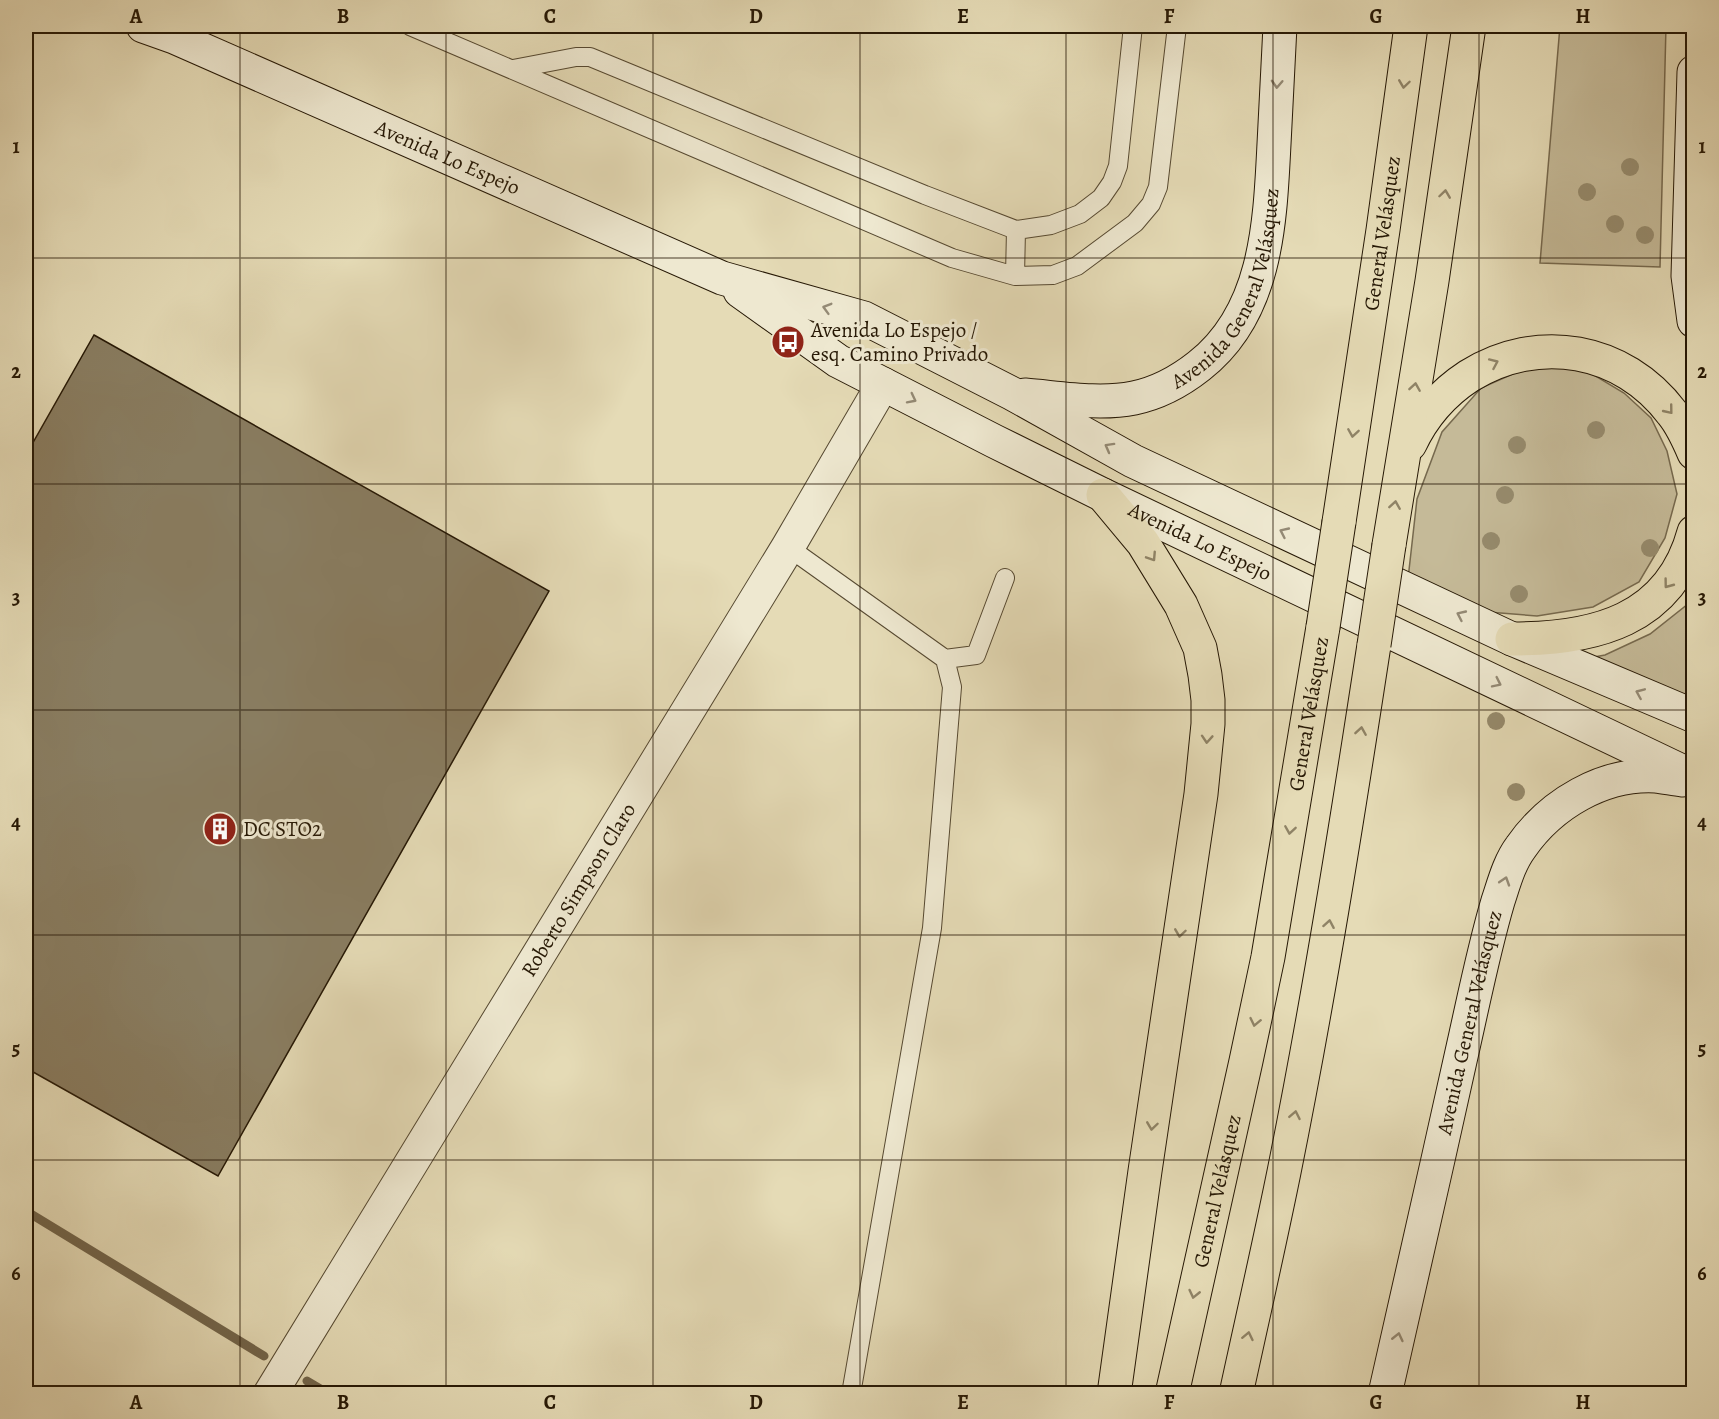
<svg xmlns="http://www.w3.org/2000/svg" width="1719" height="1419" font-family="Alegreya,serif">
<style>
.green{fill:#c5ba98;stroke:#76694e;stroke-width:1.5}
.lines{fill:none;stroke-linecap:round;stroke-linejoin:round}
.stream{stroke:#72654b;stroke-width:9}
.building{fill:#897d61;stroke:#261805;stroke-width:1.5}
.lane-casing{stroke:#564931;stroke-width:20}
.street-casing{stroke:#564931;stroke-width:35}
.secondary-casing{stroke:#261805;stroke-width:35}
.highway-casing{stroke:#261805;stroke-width:35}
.lane{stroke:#eee8d0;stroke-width:18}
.street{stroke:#eee8d0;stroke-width:33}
.secondary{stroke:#eee8d0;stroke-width:33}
.highway{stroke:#e5dbb6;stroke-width:33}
.highway-bridge-casing{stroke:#261805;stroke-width:35;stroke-linecap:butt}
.highway-bridge{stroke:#e5dbb6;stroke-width:33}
.tree{fill:#968b6d}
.oneway{stroke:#948a75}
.oneway2{stroke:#8f8366}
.grid{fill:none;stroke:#261805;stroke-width:1.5;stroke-opacity:0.55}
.labels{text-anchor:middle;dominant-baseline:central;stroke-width:6;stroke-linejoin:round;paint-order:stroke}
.street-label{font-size:21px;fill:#261805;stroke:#eee8d0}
.poi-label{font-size:21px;fill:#261805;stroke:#eee8d0;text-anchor:start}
.neatline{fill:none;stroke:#261805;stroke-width:2}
.grid-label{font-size:20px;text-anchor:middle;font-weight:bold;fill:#261805}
</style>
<rect width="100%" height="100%" fill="#e5dbb6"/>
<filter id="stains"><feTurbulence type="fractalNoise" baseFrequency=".00333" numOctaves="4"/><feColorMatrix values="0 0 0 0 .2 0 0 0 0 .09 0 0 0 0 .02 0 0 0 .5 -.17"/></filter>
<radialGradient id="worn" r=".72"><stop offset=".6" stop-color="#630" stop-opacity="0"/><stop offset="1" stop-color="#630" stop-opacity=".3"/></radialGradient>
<path class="green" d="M 1560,26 L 1666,26 L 1660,267 L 1540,263 Z
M 1531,366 L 1584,369 L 1624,393 L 1651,418 L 1667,451 L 1677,494 L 1665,538 L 1639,582 L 1593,607 L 1537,616 L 1475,611 L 1408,579 L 1417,499 L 1442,432 L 1481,388 Z
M 1693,600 L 1693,710 L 1578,660 L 1605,655 L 1650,634 Z"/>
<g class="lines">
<path class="stream" d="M 26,1211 L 264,1356
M 307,1381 L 329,1394"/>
</g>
<path class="building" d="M 94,335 L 549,591 L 218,1176 L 26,1068 L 26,455 Z"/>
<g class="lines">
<g class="lane-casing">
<path id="lane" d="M 410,26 L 952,258 L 1015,276 L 1053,275 L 1077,266 L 1135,223 L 1151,204 L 1158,187 L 1177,26
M 513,69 L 576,57 L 590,57 L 925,195 L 1016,230 L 1051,225 L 1080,214 L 1101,198 L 1112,182 L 1118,166 L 1133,26
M 1015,276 L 1016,230
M 788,547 L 945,659 L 952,687 L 932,928 L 851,1394
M 945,659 L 976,655 L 1005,578"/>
</g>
<g class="street-casing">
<g id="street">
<path id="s1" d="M 270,1394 L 788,547 L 883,384"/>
</g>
</g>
<g class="secondary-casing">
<g id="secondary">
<path id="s2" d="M 143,26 L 174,37 L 722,278 L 864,318 L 1013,394 L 1133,461 L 1512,639 L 1694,716"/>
<path d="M 1694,72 L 1688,276 L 1694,321"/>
<path id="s3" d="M 740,291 L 838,361 L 994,441 L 1103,495 L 1694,777"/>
<path id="s4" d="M 1025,395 C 1061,398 1099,405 1134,398 C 1158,393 1180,381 1199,366 C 1267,313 1270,223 1274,144 C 1276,105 1278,65 1280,26"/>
<path id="s5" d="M 1385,1394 C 1413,1274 1439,1154 1466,1034 C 1476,989 1485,945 1498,901 C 1504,883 1509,863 1521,847 C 1551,804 1603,773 1656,776 C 1665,777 1674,779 1683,780"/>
</g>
</g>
<g class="highway-casing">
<g id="highway">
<path d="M 1410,444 C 1423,416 1443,393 1469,376 C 1538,333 1623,348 1672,413 C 1682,425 1688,439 1694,453"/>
<path d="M 1103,495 L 1143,543 L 1181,605 L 1200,648 L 1205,675 L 1208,700 L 1208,724 L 1201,794 L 1145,1171 L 1114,1394"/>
<path id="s6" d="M 1339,522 L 1383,230 L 1411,26"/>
<path d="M 1389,545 L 1432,281 L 1469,26"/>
<path d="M 1512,639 C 1594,639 1670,621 1694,532"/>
<path id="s7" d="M 1172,1394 L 1246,1061 L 1268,957 L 1323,627"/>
<path d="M 1236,1394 C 1252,1320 1269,1246 1284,1172 C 1319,998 1347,821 1374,645"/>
</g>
</g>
<use href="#lane" class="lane"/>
<use href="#street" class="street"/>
<use href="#secondary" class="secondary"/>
<use href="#highway" class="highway"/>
<g class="highway-bridge-casing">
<path id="highway-bridge" d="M 1323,627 L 1339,522
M 1374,645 L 1389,545"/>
</g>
<use href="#highway-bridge" class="highway-bridge"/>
</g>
<g class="tree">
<circle cx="1630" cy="167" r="9"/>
<circle cx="1587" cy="192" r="9"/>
<circle cx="1615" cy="224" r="9"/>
<circle cx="1645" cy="235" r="9"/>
<circle cx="1596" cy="430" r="9"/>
<circle cx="1517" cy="445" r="9"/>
<circle cx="1505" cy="495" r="9"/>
<circle cx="1491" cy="541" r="9"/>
<circle cx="1650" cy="548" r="9"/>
<circle cx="1519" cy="594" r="9"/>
<circle cx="1496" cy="721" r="9"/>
<circle cx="1516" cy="792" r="9"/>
</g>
<defs><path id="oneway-chevron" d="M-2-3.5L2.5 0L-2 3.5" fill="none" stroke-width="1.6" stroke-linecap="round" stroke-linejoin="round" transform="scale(1.5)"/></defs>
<g class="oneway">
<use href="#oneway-chevron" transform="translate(1277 84) rotate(93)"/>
<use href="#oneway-chevron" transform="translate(827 308) rotate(-164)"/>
<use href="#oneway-chevron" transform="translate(912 399) rotate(27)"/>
<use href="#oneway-chevron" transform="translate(1109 447) rotate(-151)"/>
<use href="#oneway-chevron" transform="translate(1284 532) rotate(-155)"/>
<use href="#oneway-chevron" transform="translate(1461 615) rotate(-155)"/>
<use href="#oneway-chevron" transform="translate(1497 683) rotate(26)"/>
<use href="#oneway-chevron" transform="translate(1640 693) rotate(-157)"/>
<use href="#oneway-chevron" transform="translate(1505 881) rotate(-72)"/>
<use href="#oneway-chevron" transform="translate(1398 1337) rotate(-77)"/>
</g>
<g class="oneway2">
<use href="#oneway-chevron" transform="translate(1404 84) rotate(98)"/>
<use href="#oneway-chevron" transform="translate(1445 194) rotate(-82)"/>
<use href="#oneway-chevron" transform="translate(1494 363) rotate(-24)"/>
<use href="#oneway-chevron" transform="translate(1415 387) rotate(-81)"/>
<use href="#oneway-chevron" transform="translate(1669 410) rotate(51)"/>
<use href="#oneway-chevron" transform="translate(1353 433) rotate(99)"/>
<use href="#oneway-chevron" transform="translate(1395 505) rotate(-81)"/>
<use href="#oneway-chevron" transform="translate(1152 557) rotate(57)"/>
<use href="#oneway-chevron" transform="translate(1668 584) rotate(127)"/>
<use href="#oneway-chevron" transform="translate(1361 731) rotate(-81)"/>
<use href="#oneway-chevron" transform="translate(1207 739) rotate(94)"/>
<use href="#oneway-chevron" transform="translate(1290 830) rotate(99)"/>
<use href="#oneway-chevron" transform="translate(1329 924) rotate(-80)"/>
<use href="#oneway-chevron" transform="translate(1180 933) rotate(98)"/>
<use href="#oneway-chevron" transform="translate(1255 1022) rotate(102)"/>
<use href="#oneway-chevron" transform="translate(1295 1115) rotate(-79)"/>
<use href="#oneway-chevron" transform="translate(1152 1126) rotate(98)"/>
<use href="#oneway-chevron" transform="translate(1194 1294) rotate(103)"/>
<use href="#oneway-chevron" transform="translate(1248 1336) rotate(-78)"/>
</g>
<path class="grid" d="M 240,26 L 240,1394M 446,26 L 446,1394M 653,26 L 653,1394M 860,26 L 860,1394M 1066,26 L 1066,1394M 1273,26 L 1273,1394M 1479,26 L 1479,1394M 26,258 L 1694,258M 26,484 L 1694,484M 26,710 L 1694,710M 26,935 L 1694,935M 26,1160 L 1694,1160"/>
<defs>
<g id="bus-disc" transform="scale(1.725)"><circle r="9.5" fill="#8f2418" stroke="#eee8d0"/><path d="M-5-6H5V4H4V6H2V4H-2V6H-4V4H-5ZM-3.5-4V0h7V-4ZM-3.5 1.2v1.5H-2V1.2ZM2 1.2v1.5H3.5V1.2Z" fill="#fff"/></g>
<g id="building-disc" transform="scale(1.725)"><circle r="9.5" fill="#8f2418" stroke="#eee8d0"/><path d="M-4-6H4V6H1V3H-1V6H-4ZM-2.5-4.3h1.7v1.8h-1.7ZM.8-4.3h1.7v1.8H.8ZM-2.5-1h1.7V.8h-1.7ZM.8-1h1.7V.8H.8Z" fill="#fff"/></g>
</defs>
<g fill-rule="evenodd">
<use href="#bus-disc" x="788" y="342"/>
<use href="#building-disc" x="220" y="829"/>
</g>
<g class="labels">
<g class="street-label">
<text stroke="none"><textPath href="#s2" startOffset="332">Avenida Lo Espejo</textPath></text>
<text stroke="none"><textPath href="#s6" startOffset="292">General Velásquez</textPath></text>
<text stroke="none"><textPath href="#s4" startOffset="266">Avenida General Velásquez</textPath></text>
<text stroke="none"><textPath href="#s3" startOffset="525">Avenida Lo Espejo</textPath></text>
<text stroke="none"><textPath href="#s7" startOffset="694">General Velásquez</textPath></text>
<text stroke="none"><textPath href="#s1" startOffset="591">Roberto Simpson Claro</textPath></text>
<text stroke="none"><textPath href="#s5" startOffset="381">Avenida General Velásquez</textPath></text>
<text stroke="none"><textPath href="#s7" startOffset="208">General Velásquez</textPath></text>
</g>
<g class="poi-label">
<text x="811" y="330">Avenida Lo Espejo /<tspan x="811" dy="24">esq. Camino Privado</tspan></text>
<text x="243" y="829">DC STO2</text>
</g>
</g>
<rect width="1719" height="1419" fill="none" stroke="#e5dbb6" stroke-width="66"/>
<rect x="33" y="33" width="1653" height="1353" class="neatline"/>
<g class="grid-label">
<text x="136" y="23">A</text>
<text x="343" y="23">B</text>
<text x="550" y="23">C</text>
<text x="756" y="23">D</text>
<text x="963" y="23">E</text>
<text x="1169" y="23">F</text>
<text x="1376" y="23">G</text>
<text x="1583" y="23">H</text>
<text x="16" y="153">1</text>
<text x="1702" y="153">1</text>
<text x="16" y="378">2</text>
<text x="1702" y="378">2</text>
<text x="16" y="604">3</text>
<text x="1702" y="604">3</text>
<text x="16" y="829">4</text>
<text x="1702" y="829">4</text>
<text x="16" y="1055">5</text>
<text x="1702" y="1055">5</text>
<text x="16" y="1280">6</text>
<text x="1702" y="1280">6</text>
<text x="136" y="1409">A</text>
<text x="343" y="1409">B</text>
<text x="550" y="1409">C</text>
<text x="756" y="1409">D</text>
<text x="963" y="1409">E</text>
<text x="1169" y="1409">F</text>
<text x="1376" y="1409">G</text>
<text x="1583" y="1409">H</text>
</g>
<rect width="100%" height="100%" filter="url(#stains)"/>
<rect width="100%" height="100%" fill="url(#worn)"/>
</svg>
